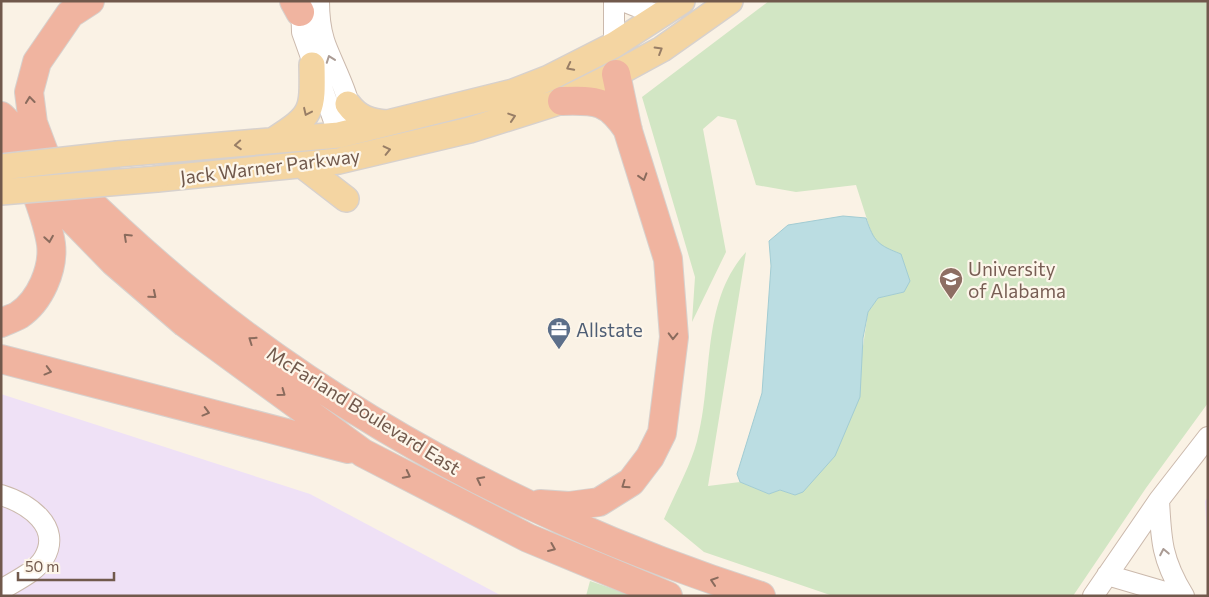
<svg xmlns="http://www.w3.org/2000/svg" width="1209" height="597" font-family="Commissioner,sans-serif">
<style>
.education{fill:#efe1f6}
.green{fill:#d2e6c4}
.water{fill:#bbdde2;stroke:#a2ccd3}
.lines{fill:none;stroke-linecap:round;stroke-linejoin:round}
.minor-casing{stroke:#cbb9ac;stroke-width:22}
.major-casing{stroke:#d7d1cd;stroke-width:28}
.highway-casing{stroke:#d7d1cd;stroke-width:30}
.minor{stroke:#fff;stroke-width:20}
.major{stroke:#f4d5a2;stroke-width:25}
.highway{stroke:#f0b4a0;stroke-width:28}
.major-bridge-casing{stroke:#d7d1cd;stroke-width:28;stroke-linecap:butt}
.major-bridge{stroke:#f4d5a2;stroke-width:25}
.oneway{stroke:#987e66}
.oneway2{stroke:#aa9b94}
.oneway3{stroke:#8a6b5d}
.labels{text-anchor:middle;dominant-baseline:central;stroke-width:4.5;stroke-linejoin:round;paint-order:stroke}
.street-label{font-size:19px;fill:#71594c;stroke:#fdf6ea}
.education-label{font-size:19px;fill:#785e54;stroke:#fdf6ea;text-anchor:start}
.service-label{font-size:19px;fill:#4e5e75;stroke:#fdf6ea;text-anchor:start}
</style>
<rect width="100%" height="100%" fill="#faf2e5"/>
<path class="education" d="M 1,394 L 310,494 L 502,596 L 1,596 Z
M 1208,497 L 1208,551 L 1205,501 Z"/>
<path class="green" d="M 769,1 L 1208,1 L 1208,403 L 1146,488 L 1073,596 L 833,596 L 704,552 L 664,519 C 675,493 690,467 697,441 C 714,378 700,303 746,252 L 708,486 L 740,482 L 769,494 L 780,490 L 795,495 L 862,353 L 868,312 L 878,298 L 904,292 L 901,254 L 880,246 L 872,235 L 856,185 L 796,192 L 756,185 L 736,120 L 718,116 L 703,129 L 726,252 L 692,322 L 695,277 L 642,97 Z
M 590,581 L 634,596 L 586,596 Z"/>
<path class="water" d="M 843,216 L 866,218 C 874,242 878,245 901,254 L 910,281 L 904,292 L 878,298 L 868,312 L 863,338 L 860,397 L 835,456 L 803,492 L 795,495 L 780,490 L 769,494 L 740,482 L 737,474 L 762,393 L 771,266 L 769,241 L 788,225 Z"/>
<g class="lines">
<g class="minor-casing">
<path id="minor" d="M 301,1 L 302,32 L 339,135
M 319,1 C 319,15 320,27 324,40 C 329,58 355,103 349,118
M 623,1 L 660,16
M 614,45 L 614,1
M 1,495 C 27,503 63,526 44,558 C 36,572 15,581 1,590
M 1159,500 C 1161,541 1162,560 1184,596
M 1107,575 L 1179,596
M 1093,596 L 1159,500 L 1208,437"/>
</g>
<g class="major-casing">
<path id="major" d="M 348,104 C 358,118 371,122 387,123
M 274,140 C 313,115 313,112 312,65
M 118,154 L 339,135 L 513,92 L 549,78 L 614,45 L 682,1
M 302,165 L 346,199
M 157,179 L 339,161 L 470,130 L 562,101 L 616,74 L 662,49 L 730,1"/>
</g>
<g class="highway-casing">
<path id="highway" d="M 294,1 L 300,12
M 562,101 C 597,100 608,100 628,130
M 1,116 C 79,193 157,270 245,335 C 400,450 577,537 761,596
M 1,146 L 114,262 L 185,323 L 363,453 L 528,538 L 668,596
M 45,155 L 33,123 L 29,92 L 37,62 L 70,14 L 90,1
M 1,323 C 7,320 14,318 19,315 C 40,301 54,269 51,244 C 48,223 40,204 33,184
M 1,359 L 348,449
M 540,504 L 569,506 L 599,502 L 631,482 L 650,457 L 662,433 L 674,337 L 668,259 L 628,131 L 616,74"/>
</g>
<use href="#minor" class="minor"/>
<use href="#major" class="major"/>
<use href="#highway" class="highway"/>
<g class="major-bridge-casing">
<path id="major-bridge" d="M 1,167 L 118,154
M 1,192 L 157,179"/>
</g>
<use href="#major-bridge" class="major-bridge"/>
</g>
<defs><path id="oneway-chevron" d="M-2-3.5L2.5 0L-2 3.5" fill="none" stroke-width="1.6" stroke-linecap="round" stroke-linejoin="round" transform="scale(1.25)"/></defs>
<g class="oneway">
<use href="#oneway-chevron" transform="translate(659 50) rotate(-31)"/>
<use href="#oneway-chevron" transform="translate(570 67) rotate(153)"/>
<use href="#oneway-chevron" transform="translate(307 112) rotate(115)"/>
<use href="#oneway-chevron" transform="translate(512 117) rotate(-18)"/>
<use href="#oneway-chevron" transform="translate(238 145) rotate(176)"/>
<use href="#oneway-chevron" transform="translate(387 150) rotate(-13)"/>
</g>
<g class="oneway2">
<use href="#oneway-chevron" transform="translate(330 59) rotate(-110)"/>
<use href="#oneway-chevron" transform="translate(1164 552) rotate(-101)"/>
</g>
<g class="oneway3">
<use href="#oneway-chevron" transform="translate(30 100) rotate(-96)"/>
<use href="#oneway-chevron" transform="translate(643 177) rotate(73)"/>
<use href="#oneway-chevron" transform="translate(127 237) rotate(-137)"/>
<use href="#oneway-chevron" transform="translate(49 239) rotate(81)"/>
<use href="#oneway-chevron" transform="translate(153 295) rotate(40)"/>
<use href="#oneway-chevron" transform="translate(673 336) rotate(91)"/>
<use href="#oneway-chevron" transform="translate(252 340) rotate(-145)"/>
<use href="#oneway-chevron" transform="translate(48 371) rotate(15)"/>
<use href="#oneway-chevron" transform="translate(282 393) rotate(36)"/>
<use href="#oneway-chevron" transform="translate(206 412) rotate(15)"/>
<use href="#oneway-chevron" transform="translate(407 475) rotate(27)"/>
<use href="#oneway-chevron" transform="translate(480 480) rotate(-153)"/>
<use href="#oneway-chevron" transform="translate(625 485) rotate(145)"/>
<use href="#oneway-chevron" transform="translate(552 548) rotate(23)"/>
<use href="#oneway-chevron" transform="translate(714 581) rotate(-162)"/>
</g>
<defs>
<g id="university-pin" transform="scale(1.25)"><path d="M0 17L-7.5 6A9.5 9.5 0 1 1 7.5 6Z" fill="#8d6e63" stroke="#fdf6ea"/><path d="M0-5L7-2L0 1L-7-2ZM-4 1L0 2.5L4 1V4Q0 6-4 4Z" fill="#fff"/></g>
<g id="office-pin" transform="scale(1.25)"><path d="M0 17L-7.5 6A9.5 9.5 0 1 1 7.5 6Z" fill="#5c6f8a" stroke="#fdf6ea"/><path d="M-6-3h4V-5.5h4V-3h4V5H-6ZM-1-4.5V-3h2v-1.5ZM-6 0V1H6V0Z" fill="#fff"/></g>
</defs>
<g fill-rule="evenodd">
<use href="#university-pin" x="951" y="279"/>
<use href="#office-pin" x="559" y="329"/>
</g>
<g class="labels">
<g class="street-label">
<text transform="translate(270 166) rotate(-7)">Jack Warner Parkway</text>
<text transform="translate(364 410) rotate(32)">McFarland Boulevard East</text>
</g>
<g class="education-label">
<text x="968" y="268">University<tspan x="968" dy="22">of Alabama</tspan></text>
</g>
<g class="service-label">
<text x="576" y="329">Allstate</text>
</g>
</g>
<rect width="1209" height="597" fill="none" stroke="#71594c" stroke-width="5"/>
<path d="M18 572v8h96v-8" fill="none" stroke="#71594c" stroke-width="2.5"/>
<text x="25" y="572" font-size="15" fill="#71594c" stroke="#fdf6ea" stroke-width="4" paint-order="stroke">50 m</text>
</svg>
